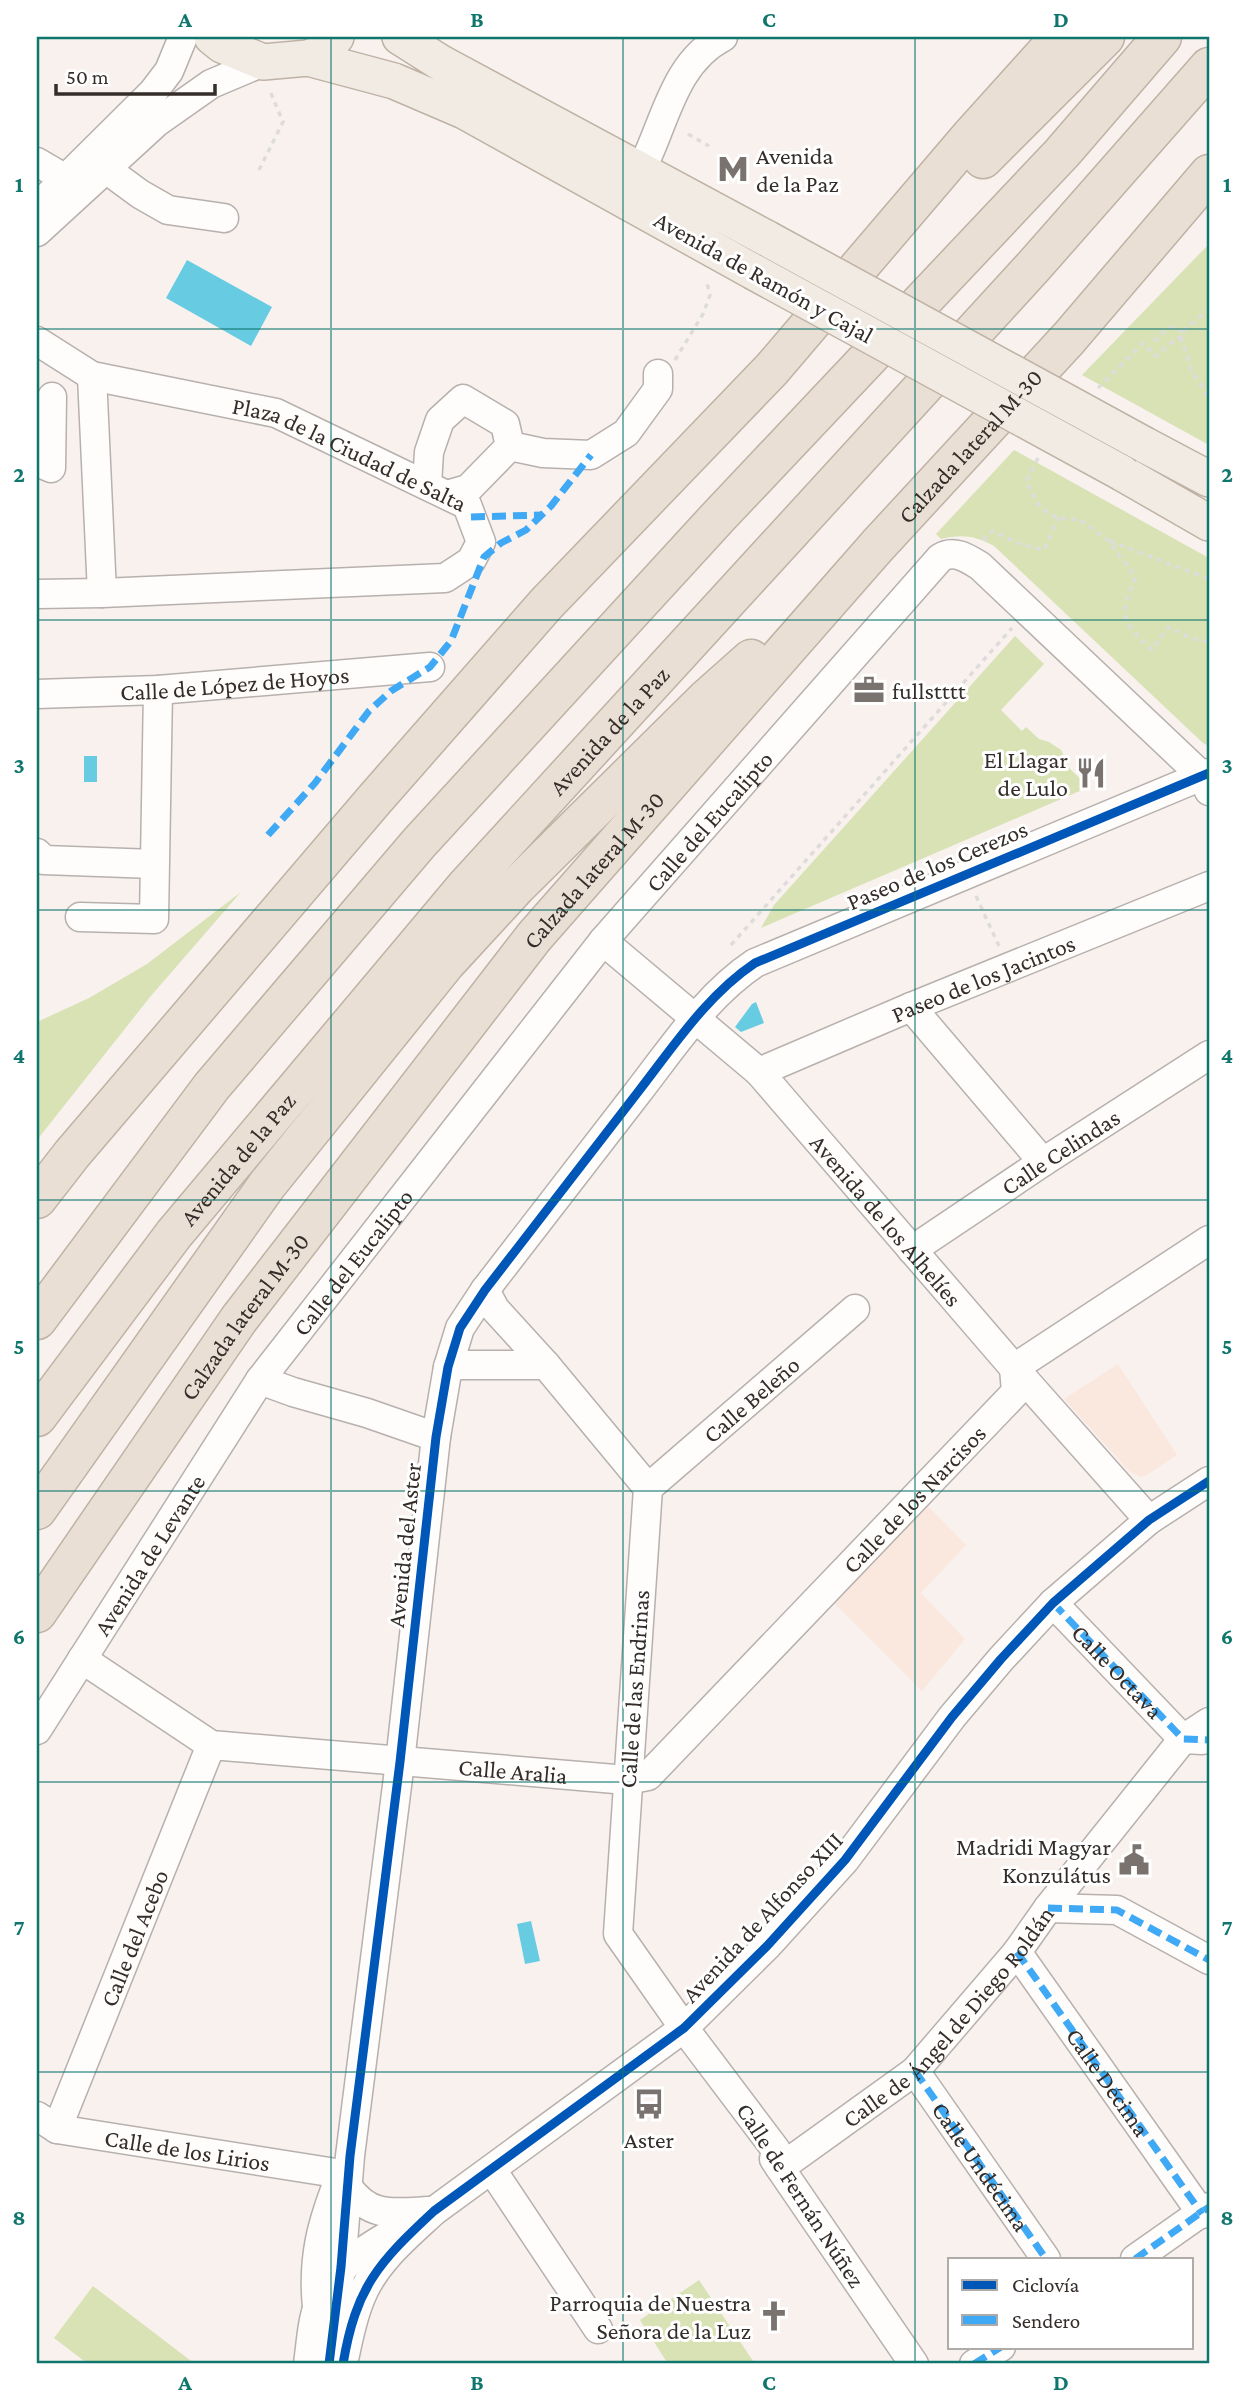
<svg xmlns="http://www.w3.org/2000/svg" width="1246" height="2401" font-family="'Crimson Pro',serif">
<style>
.built{fill:#fae8df}
.green{fill:#d8e2b5}
.water{fill:#67cbe1}
.lines{fill:none;stroke-linecap:round;stroke-linejoin:round}
.minor-casing{stroke:#b7b0ad;stroke-width:31}
.major-casing{stroke:#bfb2a4;stroke-width:38}
.highway-casing{stroke:#bfb2a4;stroke-width:41}
.path{stroke:#dedcda;stroke-width:3.5;stroke-dasharray:5 5;stroke-linecap:butt}
.minor{stroke:#fefdfc;stroke-width:28}
.major{stroke:#f2ebe4;stroke-width:35}
.highway{stroke:#eadfd4;stroke-width:38}
.major-bridge-casing{stroke:#bfb2a4;stroke-width:38;stroke-linecap:butt}
.major-bridge{stroke:#f2ebe4;stroke-width:35}
.quiet{stroke:#3fa9f5;stroke-width:7;stroke-dasharray:14 7;stroke-linecap:butt}
.cycleway-casing{stroke:#fff;stroke-width:13}
.cycleway{stroke:#0057b8;stroke-width:9}
.grid{fill:none;stroke:#0f766e;stroke-width:2;stroke-opacity:0.55}
.labels{text-anchor:middle;dominant-baseline:central;stroke-width:6;stroke-linejoin:round;paint-order:stroke}
.poi-label{font-size:24px;fill:#342d29;stroke:#fff;text-anchor:end}
.street-label{font-size:24px;fill:#342d29;stroke:#fff}
.neatline{fill:none;stroke:#0f766e;stroke-width:2.5}
.grid-label{font-size:23px;text-anchor:middle;font-weight:bold;fill:#0f766e}
</style>
<rect width="100%" height="100%" fill="#f8f1ee"/>
<path class="built" d="M 1118,1364 L 1177,1455 L 1147,1475 L 1141,1477 L 1130,1472 L 1064,1399 Z
M 926,1504 L 966,1545 L 921,1593 L 965,1639 L 922,1691 L 832,1601 Z"/>
<path class="green" d="M 1209,244 L 1209,445 L 1082,375 Z
M 1014,450 L 1209,558 L 1209,746 L 1203,743 L 994,546 C 976,536 961,534 941,539 L 936,534 Z
M 1015,636 L 1044,664 L 1001,710 L 1022,731 L 1026,727 L 1039,739 L 1049,742 L 1061,750 L 1070,769 L 1089,787 L 761,928 L 774,905 Z
M 241,892 L 150,997 L 37,1140 L 37,1022 L 89,998 L 147,964 Z
M 699,2280 L 755,2364 L 668,2364 L 640,2320 Z
M 93,2286 L 195,2364 L 88,2364 L 54,2338 Z"/>
<path class="water" d="M 187,260 L 272,307 L 251,346 L 166,298 Z
M 84,756 L 97,756 L 97,782 L 84,782 Z
M 756,1002 L 764,1023 L 741,1032 L 735,1027 L 752,1004 Z
M 531,1921 L 540,1961 L 525,1964 L 517,1924 Z"/>
<g class="lines">
<g class="minor-casing">
<g id="minor">
<path d="M 37,162 L 66,179"/>
<path d="M 106,169 L 140,194 L 168,210 L 224,218"/>
<path d="M 641,170 C 665,124 673,63 723,37"/>
<path d="M 39,205 L 153,92 L 169,71 L 183,37"/>
<path d="M 37,232 L 157,122 L 211,84 L 263,62"/>
<path id="s1" d="M 37,341 L 92,376 L 276,413 L 467,505 L 481,542 L 471,561 L 445,578 L 102,593 L 37,594"/>
<path d="M 92,376 L 102,593"/>
<path d="M 510,446 L 543,453 L 591,455 L 626,433 L 658,389 L 658,374"/>
<path d="M 37,462 L 51,468 L 52,397"/>
<path d="M 427,485 L 429,452 L 440,420 L 463,399 L 505,424 L 510,446 L 468,489 L 447,495"/>
<path id="s2" d="M 37,694 L 158,690 L 430,667"/>
<path d="M 37,853 L 44,860 L 154,864"/>
<path d="M 80,917 L 154,919 L 158,690"/>
<path id="s3" d="M 603,941 L 759,1072 L 1014,1368 L 1149,1520"/>
<path d="M 911,1007 L 1043,1162"/>
<path id="s4" d="M 759,1072 L 911,1007 L 1209,886"/>
<path id="s5" d="M 912,1250 L 1043,1162 L 1209,1055"/>
<path d="M 485,1290 L 495,1309 L 546,1365 L 648,1488 L 618,1934 L 684,2028 L 776,2150 L 774,2159 L 780,2168 L 914,2364"/>
<path d="M 448,1367 L 462,1365 L 546,1365"/>
<path d="M 260,1380 L 293,1392 L 367,1413 L 436,1437"/>
<path id="s6" d="M 648,1488 L 855,1309"/>
<path id="s7" d="M 1053,1603 L 1183,1739 L 1202,1740"/>
<path id="s8" d="M 82,1659 L 211,1745 L 627,1780 L 648,1776 L 1016,1392 L 1014,1368 L 1209,1240"/>
<path id="s9" d="M 37,1730 L 260,1380 L 603,941 L 940,558 C 954,549 967,558 980,566 L 1202,776 L 1209,791"/>
<path d="M 1048,1908 L 1117,1910 L 1209,1960"/>
<path d="M 1017,1952 L 1202,2214"/>
<path d="M 915,2071 L 1046,2259"/>
<path id="s10" d="M 37,2116 L 57,2129 L 342,2174"/>
<path id="s11" d="M 57,2129 L 211,1745"/>
<path id="s12" d="M 780,2168 L 915,2071 L 1017,1952 L 1048,1908 L 1183,1739 L 1209,1722"/>
<path d="M 492,2170 L 598,2329"/>
<path d="M 348,2187 C 370,2218 393,2213 428,2211"/>
<path d="M 1135,2259 L 1209,2207"/>
<path d="M 317,2307 C 312,2257 322,2222 340,2177"/>
<path d="M 345,2355 C 349,2335 353,2316 361,2297 C 375,2262 407,2236 434,2211 L 684,2028 L 767,1946 L 845,1860 L 952,1717 L 1001,1659 L 1053,1603 L 1149,1520 L 1209,1481"/>
<path d="M 308,2364 C 310,2350 311,2335 314,2320 C 324,2271 366,2247 407,2225"/>
<path d="M 329,2364 L 341,2267 L 350,2156 L 400,1762 L 436,1437 L 448,1367 L 460,1328 L 485,1290 C 536,1224 587,1158 638,1092 C 673,1047 707,995 755,963 L 1209,773"/>
<path d="M 974,2364 L 1001,2347"/>
</g>
</g>
<g class="major-casing">
<path id="major" d="M 212,37 L 222,45 L 263,62 L 308,58 L 323,52 L 336,37
M 400,37 L 441,63 L 768,239
M 308,58 L 394,81 L 464,111 L 752,271
M 1145,445 L 1209,479
M 1122,473 L 1209,523"/>
</g>
<g class="highway-casing">
<g id="highway">
<path d="M 983,159 L 1105,37"/>
<path d="M 37,1199 L 72,1154 L 375,799 L 546,604 L 772,369 L 969,138 L 1060,37"/>
<path d="M 37,1320 L 212,1086 L 419,843 L 720,515 L 1062,153 L 1162,37"/>
<path id="s13" d="M 37,1417 L 174,1234 L 467,885 L 1033,267 L 1209,67"/>
<path d="M 37,1510 L 267,1185 L 446,963 L 516,887 L 706,699 L 751,659"/>
<path id="s14" d="M 37,1613 L 239,1319 L 534,937 L 878,545 L 1069,338 L 1209,174"/>
</g>
</g>
<path class="path" d="M 688,134 L 709,146
M 259,170 L 283,122 L 270,91
M 1181,337 L 1191,369 L 1209,398
M 1154,341 L 1168,328 L 1174,328 L 1183,332
M 675,360 L 703,314 L 710,295 L 707,283
M 1098,388 L 1143,343 L 1156,356 L 1177,338 L 1181,337 L 1186,328 L 1209,309
M 1038,458 L 1026,482 L 1041,509 L 1058,518 L 1080,520 L 1108,540 L 1136,577 C 1118,615 1122,622 1152,650 L 1168,627 L 1191,638 L 1209,642
M 983,540 L 992,531 L 1020,544 L 1044,550 L 1058,518
M 1110,541 L 1209,579
M 976,896 L 999,946
M 731,945 L 1012,628"/>
<use href="#minor" class="minor"/>
<use href="#major" class="major"/>
<use href="#highway" class="highway"/>
<g class="major-bridge-casing">
<path id="major-bridge" d="M 768,239 L 1145,445
M 752,271 L 1122,473"/>
</g>
<use href="#major-bridge" class="major-bridge"/>
<g class="quiet">
<path d="M 471,517 L 542,515"/>
<path d="M 268,835 L 315,783 L 369,711 L 391,691 L 430,667 L 451,641 L 484,557 L 501,543 L 526,530 L 551,506 L 591,455"/>
<path d="M 1053,1603 L 1183,1739 L 1209,1740"/>
<path d="M 1048,1908 L 1117,1910 L 1209,1960"/>
<path id="s15" d="M 1017,1952 L 1202,2214"/>
<path id="s16" d="M 915,2071 L 1046,2259"/>
<path d="M 1135,2259 L 1209,2207"/>
<path d="M 974,2364 L 1001,2347"/>
</g>
<g class="cycleway-casing">
<path id="cycleway" d="M 329,2364 L 341,2267 L 350,2156 L 400,1762 L 436,1437 L 448,1367 L 460,1328 L 485,1290 C 536,1224 587,1158 638,1092 C 673,1047 707,995 755,963 L 1209,773
M 343,2364 C 356,2287 378,2263 434,2211 L 684,2028 L 767,1946 L 845,1860 L 952,1717 L 1001,1659 L 1053,1603 L 1149,1520 L 1209,1481"/>
</g>
<use href="#cycleway" class="cycleway"/>
</g>
<path class="grid" d="M 331,37 L 331,2364M 623,37 L 623,2364M 915,37 L 915,2364M 37,329 L 1209,329M 37,620 L 1209,620M 37,910 L 1209,910M 37,1200 L 1209,1200M 37,1491 L 1209,1491M 37,1782 L 1209,1782M 37,2072 L 1209,2072"/>
<defs>
<g id="metro-bare" transform="scale(2.415)"><path d="M-5.5 5V-5H-3L0 0L3-5H5.5V5H3V-.5L0 4L-3-.5V5Z" fill="#79726e" stroke="#fff" stroke-width="2.5" paint-order="stroke"/></g>
<g id="office-bare" transform="scale(2.415)"><path d="M-6-3h4V-5.5h4V-3h4V5H-6ZM-1-4.5V-3h2v-1.5ZM-6 0V1H6V0Z" fill="#79726e" stroke="#fff" stroke-width="2.5" paint-order="stroke"/></g>
<g id="restaurant-bare" transform="scale(2.415)"><path d="M-5-6h1v4h1v-4h1v4h1v-4h1v5L-1.5 .5V6h-2V.5L-5-1ZM5-6V6H3V1.5H1.5Q1.5-4 5-6Z" fill="#79726e" stroke="#fff" stroke-width="2.5" paint-order="stroke"/></g>
<g id="civic-bare" transform="scale(2.415)"><path d="M-.6-6.5H3V-4.5H.6V-3L4-1V1h2V6H-6V1h2V-1L-.6-3ZM-1.2 2.5V6h2.4V2.5Z" fill="#79726e" stroke="#fff" stroke-width="2.5" paint-order="stroke"/></g>
<g id="bus-bare" transform="scale(2.415)"><path d="M-5-6H5V4H4V6H2V4H-2V6H-4V4H-5ZM-3.5-4V0h7V-4ZM-3.5 1.2v1.5H-2V1.2ZM2 1.2v1.5H3.5V1.2Z" fill="#79726e" stroke="#fff" stroke-width="2.5" paint-order="stroke"/></g>
<g id="church-bare" transform="scale(2.415)"><path d="M-1.2-6h2.4v3.5h3.3v2.4h-3.3V6h-2.4V-.1h-3.3v-2.4h3.3Z" fill="#79726e" stroke="#fff" stroke-width="2.5" paint-order="stroke"/></g>
</defs>
<g fill-rule="evenodd">
<use href="#metro-bare" x="733" y="169"/>
<use href="#office-bare" x="869" y="690"/>
<use href="#restaurant-bare" x="1091" y="773"/>
<use href="#civic-bare" x="1134" y="1860"/>
<use href="#bus-bare" x="649" y="2104"/>
<use href="#church-bare" x="774" y="2316"/>
</g>
<g class="labels">
<g class="poi-label">
<text x="756" y="155" text-anchor="start">Avenida<tspan x="756" dy="28">de la Paz</tspan></text>
<text x="892" y="690" text-anchor="start">fullstttt</text>
<text x="1068" y="759">El Llagar<tspan x="1068" dy="28">de Lulo</tspan></text>
<text x="1111" y="1846">Madridi Magyar<tspan x="1111" dy="28">Konzulátus</tspan></text>
<text x="649" y="2139" text-anchor="middle">Aster</text>
<text x="751" y="2302">Parroquia de Nuestra<tspan x="751" dy="28">Señora de la Luz</tspan></text>
</g>
<g class="street-label">
<text transform="translate(764 277) rotate(29)">Avenida de Ramón y Cajal</text>
<text stroke="none"><textPath href="#s14" startOffset="1496">Calzada lateral M-30</textPath></text>
<text stroke="none"><textPath href="#s1" startOffset="336">Plaza de la Ciudad de Salta</textPath></text>
<text stroke="none"><textPath href="#s2" startOffset="198">Calle de López de Hoyos</textPath></text>
<text stroke="none"><textPath href="#s13" startOffset="894">Avenida de la Paz</textPath></text>
<text stroke="none"><textPath href="#s9" startOffset="1132">Calle del Eucalipto</textPath></text>
<text transform="translate(937 865) rotate(-23)">Paseo de los Cerezos</text>
<text stroke="none"><textPath href="#s14" startOffset="929">Calzada lateral M-30</textPath></text>
<text stroke="none"><textPath href="#s4" startOffset="243">Paseo de los Jacintos</textPath></text>
<text stroke="none"><textPath href="#s5" startOffset="178">Calle Celindas</textPath></text>
<text stroke="none"><textPath href="#s13" startOffset="327">Avenida de la Paz</textPath></text>
<text stroke="none"><textPath href="#s3" startOffset="399">Avenida de los Alhelíes</textPath></text>
<text stroke="none"><textPath href="#s9" startOffset="565">Calle del Eucalipto</textPath></text>
<text stroke="none"><textPath href="#s14" startOffset="362">Calzada lateral M-30</textPath></text>
<text stroke="none"><textPath href="#s6" startOffset="136">Calle Beleño</textPath></text>
<text stroke="none"><textPath href="#s8" startOffset="978">Calle de los Narcisos</textPath></text>
<text transform="translate(404 1545) rotate(-84)">Avenida del Aster</text>
<text stroke="none"><textPath href="#s9" startOffset="208">Avenida de Levante</textPath></text>
<text stroke="none"><textPath href="#s7" startOffset="94">Calle Octava</textPath></text>
<text transform="translate(634 1689) rotate(-86)">Calle de las Endrinas</text>
<text stroke="none"><textPath href="#s8" startOffset="458">Calle Aralia</textPath></text>
<text transform="translate(762 1917) rotate(-47)">Avenida de Alfonso XIII</text>
<text stroke="none"><textPath href="#s11" startOffset="206">Calle del Acebo</textPath></text>
<text stroke="none"><textPath href="#s12" startOffset="228">Calle de Ángel de Diego Roldán</textPath></text>
<text stroke="none"><textPath href="#s15" startOffset="159">Calle Décima</textPath></text>
<text stroke="none"><textPath href="#s10" startOffset="156">Calle de los Lirios</textPath></text>
<text stroke="none"><textPath href="#s16" startOffset="116">Calle Undécima</textPath></text>
<text transform="translate(801 2195) rotate(57)">Calle de Fernán Núñez</text>
</g>
</g>
<rect width="1246" height="2401" fill="none" stroke="#ffffff" stroke-width="77"/>
<rect x="948" y="2258" width="245" height="91" fill="#ffffff" stroke="#aeaba9" stroke-width="2"/>
<rect x="962" y="2280" width="35" height="10" fill="#0057b8" stroke="#aeaba9" stroke-width="2"/>
<text x="1012" y="2292" font-size="21" fill="#342d29">Ciclovía</text>
<rect x="962" y="2315" width="35" height="10" fill="#3fa9f5" stroke="#aeaba9" stroke-width="2"/>
<text x="1012" y="2328" font-size="21" fill="#342d29">Sendero</text>
<path d="M56 84v10h159v-10" fill="none" stroke="#342d29" stroke-width="3.5"/>
<text x="66" y="84" font-size="21" fill="#342d29" stroke="#ffffff" stroke-width="5" paint-order="stroke">50 m</text>
<rect x="38" y="38" width="1170" height="2324" class="neatline"/>
<g class="grid-label">
<text x="185" y="27">A</text>
<text x="477" y="27">B</text>
<text x="769" y="27">C</text>
<text x="1061" y="27">D</text>
<text x="19" y="192">1</text>
<text x="1227" y="192">1</text>
<text x="19" y="482">2</text>
<text x="1227" y="482">2</text>
<text x="19" y="773">3</text>
<text x="1227" y="773">3</text>
<text x="19" y="1063">4</text>
<text x="1227" y="1063">4</text>
<text x="19" y="1354">5</text>
<text x="1227" y="1354">5</text>
<text x="19" y="1644">6</text>
<text x="1227" y="1644">6</text>
<text x="19" y="1935">7</text>
<text x="1227" y="1935">7</text>
<text x="19" y="2225">8</text>
<text x="1227" y="2225">8</text>
<text x="185" y="2390">A</text>
<text x="477" y="2390">B</text>
<text x="769" y="2390">C</text>
<text x="1061" y="2390">D</text>
</g>
</svg>
